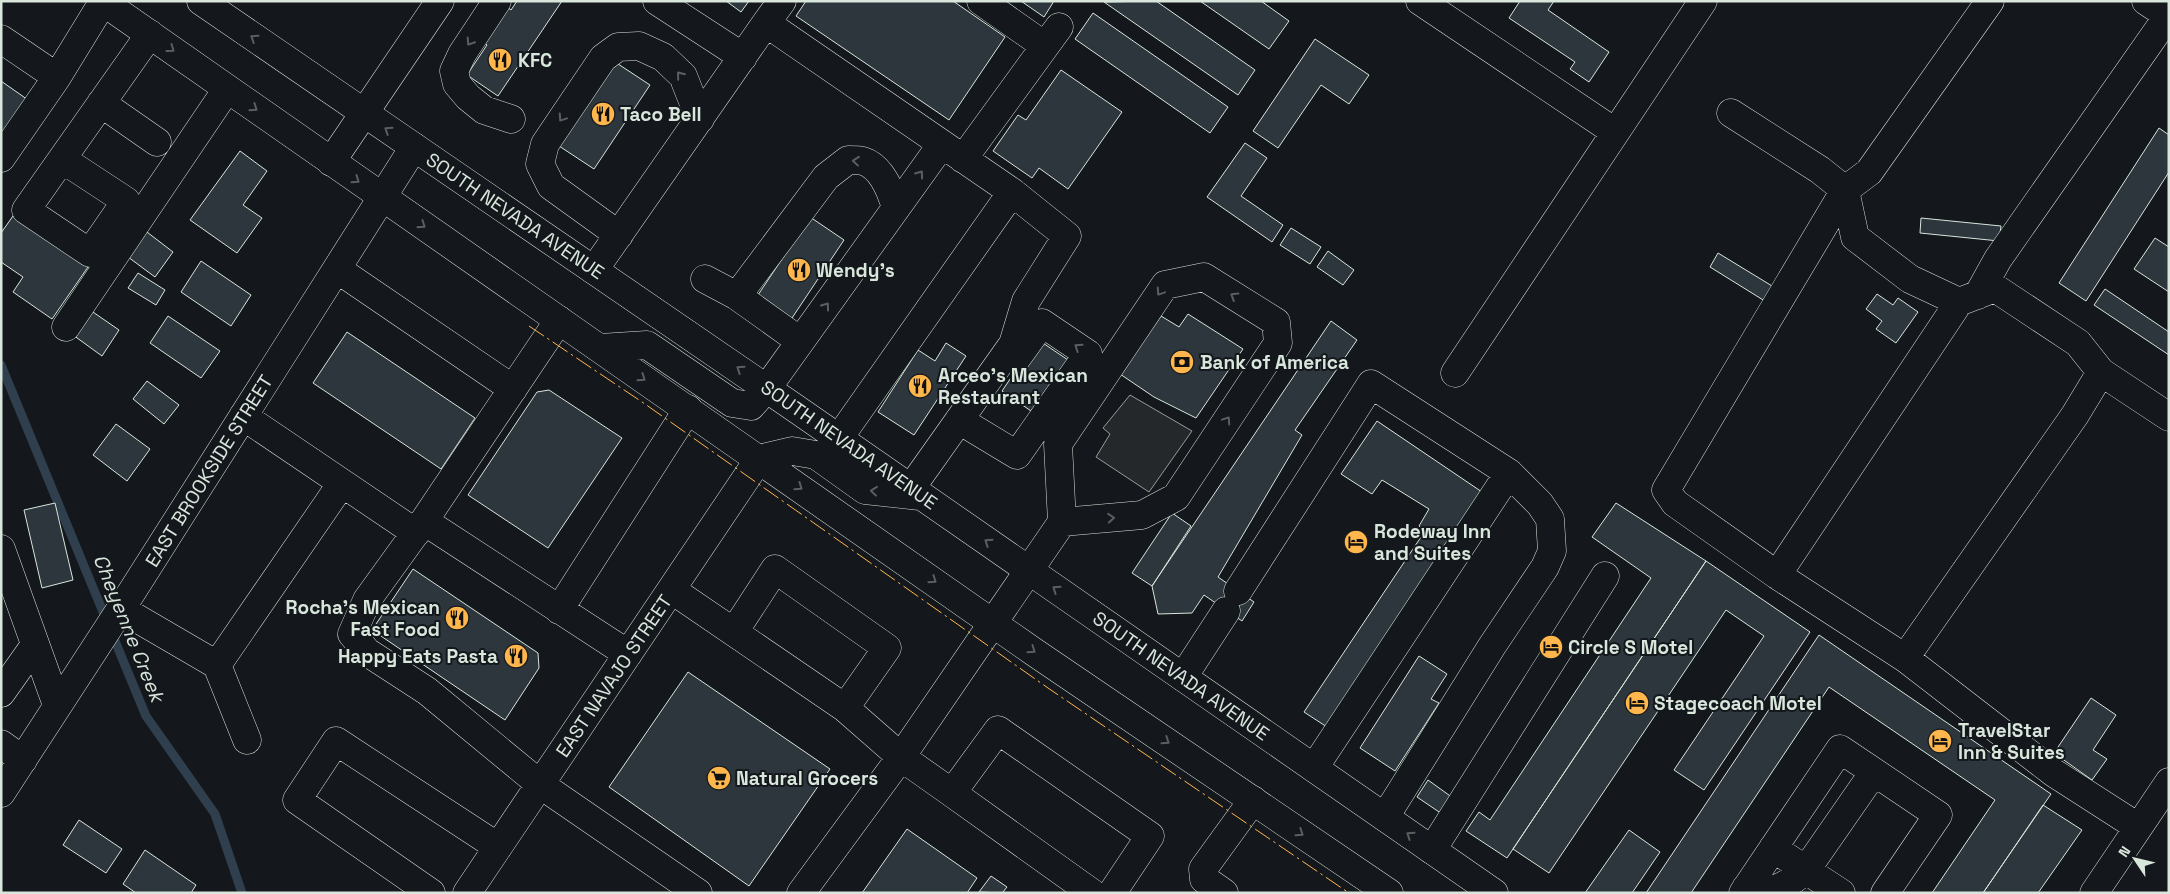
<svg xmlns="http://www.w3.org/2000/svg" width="2170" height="894" font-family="'Space Grotesk',sans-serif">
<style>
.parking{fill:#24282b;stroke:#939e99}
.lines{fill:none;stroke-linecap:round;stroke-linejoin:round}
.stream{stroke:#2f3f4d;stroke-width:9}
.building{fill:#2c363c;stroke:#d8e6dc}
.minor-casing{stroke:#d8e6dc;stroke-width:29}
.highway-casing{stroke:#d8e6dc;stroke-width:29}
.minor{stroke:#14181c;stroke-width:28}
.highway{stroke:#14181c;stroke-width:28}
.power{stroke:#ffb74d;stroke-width:1;stroke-dasharray:18 4 2.5 4;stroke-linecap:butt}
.oneway{stroke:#59605f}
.labels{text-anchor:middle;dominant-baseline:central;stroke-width:4;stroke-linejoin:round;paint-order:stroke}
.poi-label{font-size:19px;font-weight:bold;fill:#d8e6dc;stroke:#14181c;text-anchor:start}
.street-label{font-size:19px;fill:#d8e6dc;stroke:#14181c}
.water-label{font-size:20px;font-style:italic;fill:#d8e6dc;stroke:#14181c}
</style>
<rect width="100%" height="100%" fill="#14181c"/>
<path class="parking" d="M 1130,395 L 1192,431 L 1149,492 L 1096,457 L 1110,434 L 1103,428 Z"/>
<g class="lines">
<path class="stream" d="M 1,365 L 146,716 L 215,814 L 242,893"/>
</g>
<path class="building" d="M 517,1 L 562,1 L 498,96 L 467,75 L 487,45 L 482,41 L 505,5 L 511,10 Z
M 726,1 L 749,1 L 741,12 Z
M 806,1 L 953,1 L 1005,37 L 949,120 L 796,16 Z
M 1021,1 L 1054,1 L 1044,17 Z
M 1156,1 L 1255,70 L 1238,95 L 1104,2 Z
M 1200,1 L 1261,1 L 1289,21 L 1269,49 Z
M 1520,1 L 1554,1 L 1548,10 L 1609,52 L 1589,82 L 1570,69 L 1575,62 L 1509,18 Z
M 1093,13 L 1228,107 L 1210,133 L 1075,39 Z
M 1315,39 L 1369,75 L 1349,104 L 1321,85 L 1278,148 L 1253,131 Z
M 612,60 L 650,85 L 594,169 L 556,144 Z
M 1061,70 L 1122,112 L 1068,189 L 1039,168 L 1032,178 L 993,151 L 1018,115 L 1026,120 Z
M 1,81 L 31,102 L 1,148 Z
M 2159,128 L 2169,135 L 2169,172 L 2086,301 L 2059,283 Z
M 1245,143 L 1267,158 L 1241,196 L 1283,225 L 1272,242 L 1207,197 Z
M 240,151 L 267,171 L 243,205 L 262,218 L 237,253 L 190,220 Z
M 13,216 L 88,267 L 52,319 L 13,292 L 23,277 L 1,262 L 1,233 Z
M 810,217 L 844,240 L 788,324 L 754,301 Z
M 1921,218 L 2001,226 L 1999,241 L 1920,233 Z
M 1291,228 L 1321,247 L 1310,264 L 1280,245 Z
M 143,229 L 173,252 L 155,277 L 124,254 Z
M 2155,238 L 2169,247 L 2169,292 L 2134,269 Z
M 1328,251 L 1354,270 L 1343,285 L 1317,267 Z
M 1718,253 L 1777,289 L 1768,303 L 1710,267 Z
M 201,261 L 251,295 L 231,326 L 181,292 Z
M 138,273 L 165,290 L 156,305 L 128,288 Z
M 2105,289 L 2169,332 L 2169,355 L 2094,305 Z
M 1877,294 L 1893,305 L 1898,298 L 1918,312 L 1896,343 L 1876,329 L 1882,321 L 1866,309 Z
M 90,310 L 119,330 L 102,356 L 73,335 Z
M 1188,314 L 1243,349 L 1196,418 L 1154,397 L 1120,374 L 1161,316 L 1179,327 Z
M 168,316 L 220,351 L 201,378 L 150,343 Z
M 1331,321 L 1357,340 L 1295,430 L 1302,435 L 1218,577 L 1254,602 L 1242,621 L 1204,595 L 1192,613 L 1158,614 L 1152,586 Z
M 347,332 L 475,418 L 441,469 L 313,383 Z
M 1037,339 L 1068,360 L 1031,411 L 1002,391 Z
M 946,343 L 966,356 L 914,435 L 878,412 L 918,350 L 935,361 Z
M 147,381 L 179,405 L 164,424 L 133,399 Z
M 549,390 L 622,438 L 548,548 L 468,495 L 537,392 Z
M 1377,421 L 1485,494 L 1327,727 L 1304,712 L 1425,531 L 1419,526 L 1429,509 L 1382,480 L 1372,494 L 1341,474 Z
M 116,424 L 150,449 L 127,481 L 93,455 Z
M 55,503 L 73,580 L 42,588 L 24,510 Z
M 1616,503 L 1706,561 L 1507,858 L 1466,831 L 1479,812 L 1490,820 L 1651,578 L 1592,537 Z
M 1172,513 L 1191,526 L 1152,586 L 1132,573 Z
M 1706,561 L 1810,632 L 1704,790 L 1674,770 L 1764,636 L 1726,610 L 1549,873 L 1513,849 Z
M 413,569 L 538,653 L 539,668 L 505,720 L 372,630 Z
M 1819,635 L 2051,794 L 1983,893 L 1932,893 L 1995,800 L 1829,687 L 1691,893 L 1646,893 Z
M 1419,656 L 1447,674 L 1431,699 L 1439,703 L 1395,771 L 1360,748 Z
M 688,672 L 830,769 L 749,886 L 609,787 Z
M 2091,698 L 2116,715 L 2093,750 L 2107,759 L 2092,780 L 2054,753 Z
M 1428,780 L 1453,798 L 1442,814 L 1417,797 Z
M 2043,805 L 2082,830 L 2038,893 L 1983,893 Z
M 79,820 L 122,849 L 106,873 L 63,845 Z
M 907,829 L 977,878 L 967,893 L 862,893 Z
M 1629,830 L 1660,852 L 1632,893 L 1585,893 Z
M 145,850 L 196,885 L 191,893 L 136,893 L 123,884 Z
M 991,876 L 1007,887 L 1003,892 L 1005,893 L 979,892 Z"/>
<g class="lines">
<g class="minor-casing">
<path id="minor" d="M 497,1 L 462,54 L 454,71 L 457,84 L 468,97 L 484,110 L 511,119
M 657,1 L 743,57
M 981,1 L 1045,46
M 1420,1 L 1615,132
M 1990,1 L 1869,172 L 1845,190 L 1666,490 L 1675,503 L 1777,575 L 1905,658 L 2054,773 L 2138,827
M 2146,1 L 2169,16
M 766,23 L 782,1
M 1,39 L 57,77 L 103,2
M 101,103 L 157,142
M 1731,113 L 1820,170 L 1845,190 L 1855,237 L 1910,279 L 1959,302 L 1995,288 L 2078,343 L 2101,372 L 2169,417
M 1,158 L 57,77
M 62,159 L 126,201 L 90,253 L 26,210 L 150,34
M 963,159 L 1059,27
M 331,162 L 440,1
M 619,235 L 551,186 L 540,164 L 545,144 L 603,58 L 618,47 L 639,46 L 663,57 L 683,76 L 700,119
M 337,269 L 513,389
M 594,270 L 766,23 L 1012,192 L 839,438
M 705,279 L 737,296 L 800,341
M 1978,295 L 1998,259 L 2168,16
M 737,296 L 826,177 L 848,160 C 853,160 859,160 863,161 C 882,167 891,191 896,208
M 66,327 L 227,89
M 1455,373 L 1703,1
M 767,388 L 942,144
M 243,416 L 416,533
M 959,420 L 1017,455 L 1088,354 L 1042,323 L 1016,359
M 911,488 L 1013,344 L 1026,301 L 1067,236 L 1012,192
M 424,521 L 559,320
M 1,549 L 57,705
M 1777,575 L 1959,302
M 672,590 L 845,708 L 901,757 L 952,793 L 998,730 L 1150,836 L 1112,893
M 1238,591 L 1371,384 L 1509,473 L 1314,768
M 121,609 L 217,665 L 342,483
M 559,610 L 688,409
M 734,632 L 775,569 L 887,648 L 845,708
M 628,654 L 424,521 L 367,600 L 352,634 L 367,652 L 427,691 L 541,785 L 698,893
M 1905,658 L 2075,415 L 2101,372
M 217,665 L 247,740
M 1183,677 L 1226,611
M 1,693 L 35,645
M 1,744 L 23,760
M 1,793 L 133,590 L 414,147
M 952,793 L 1092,893
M 1385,817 L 1492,646 L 1545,567 L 1552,551 L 1550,519 L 1540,504 L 1509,473
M 1773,848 L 1806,870 L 1874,772
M 1432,850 L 1605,576
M 1746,888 C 1775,894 1784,887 1806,870 L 1841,893
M 431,893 L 297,800 L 336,741 L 498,847
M 467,893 L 759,459
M 801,893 L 901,757 L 1062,522 L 1058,444 L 1165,285 L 1204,277 L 1276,322 L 1278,343 L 1176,497 L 1142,515 L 1062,522
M 1224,893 L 1204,879 L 1203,869 L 1253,800
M 1743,893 L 1840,749 L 1938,815 L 1885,893
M 2094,893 L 2169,782"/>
</g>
<g class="highway-casing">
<path id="highway" d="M 102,1 L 1034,652 L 1389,893
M 201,1 L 795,408 L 1494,893
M 600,348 L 647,345 L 732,403 L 751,406 L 767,388
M 759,459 L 792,451 L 816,455 L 865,490 L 920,496"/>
</g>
<use href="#minor" class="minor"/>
<use href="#highway" class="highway"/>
<path class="power" d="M 529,326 L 645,404 L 1048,688 L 1349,893"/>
</g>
<defs><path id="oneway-chevron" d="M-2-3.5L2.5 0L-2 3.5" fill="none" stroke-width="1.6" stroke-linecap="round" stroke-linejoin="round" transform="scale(1.25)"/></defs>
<g class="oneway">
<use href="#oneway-chevron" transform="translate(254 38) rotate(-146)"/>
<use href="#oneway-chevron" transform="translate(470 42) rotate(123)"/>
<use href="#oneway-chevron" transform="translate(171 49) rotate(36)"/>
<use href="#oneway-chevron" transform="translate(680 75) rotate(-129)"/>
<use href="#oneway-chevron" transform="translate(254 108) rotate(35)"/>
<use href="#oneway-chevron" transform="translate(562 118) rotate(124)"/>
<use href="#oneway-chevron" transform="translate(388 130) rotate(-146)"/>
<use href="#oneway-chevron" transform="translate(856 161) rotate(-174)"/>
<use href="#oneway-chevron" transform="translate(920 174) rotate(-54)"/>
<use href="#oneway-chevron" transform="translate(356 180) rotate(35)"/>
<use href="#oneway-chevron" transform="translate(422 225) rotate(35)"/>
<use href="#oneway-chevron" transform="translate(1160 292) rotate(124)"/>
<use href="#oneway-chevron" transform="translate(1234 296) rotate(-148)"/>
<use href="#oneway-chevron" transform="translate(826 306) rotate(-54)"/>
<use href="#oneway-chevron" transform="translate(1078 347) rotate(-146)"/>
<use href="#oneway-chevron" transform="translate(740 369) rotate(-146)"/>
<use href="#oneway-chevron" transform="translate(642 378) rotate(35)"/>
<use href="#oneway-chevron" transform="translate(1227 420) rotate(-56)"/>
<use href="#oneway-chevron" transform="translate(799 487) rotate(35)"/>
<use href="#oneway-chevron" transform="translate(874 491) rotate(-174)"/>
<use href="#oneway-chevron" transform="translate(1111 518) rotate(-5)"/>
<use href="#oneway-chevron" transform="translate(988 542) rotate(-145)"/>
<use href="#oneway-chevron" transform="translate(933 580) rotate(35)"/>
<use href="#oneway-chevron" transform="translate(1056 589) rotate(-145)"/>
<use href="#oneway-chevron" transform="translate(1032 650) rotate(35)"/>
<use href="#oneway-chevron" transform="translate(1166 741) rotate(34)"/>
<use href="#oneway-chevron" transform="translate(1300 833) rotate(34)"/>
<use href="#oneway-chevron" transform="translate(1410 835) rotate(-145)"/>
</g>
<defs>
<g id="restaurant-disc" transform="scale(1.25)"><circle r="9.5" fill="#ffb74d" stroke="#14181c"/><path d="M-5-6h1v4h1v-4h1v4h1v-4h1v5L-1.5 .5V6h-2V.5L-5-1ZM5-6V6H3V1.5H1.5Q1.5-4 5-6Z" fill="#111"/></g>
<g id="bank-disc" transform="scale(1.25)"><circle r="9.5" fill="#ffb74d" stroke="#14181c"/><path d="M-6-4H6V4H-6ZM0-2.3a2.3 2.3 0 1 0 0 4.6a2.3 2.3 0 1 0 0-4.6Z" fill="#111"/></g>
<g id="hotel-disc" transform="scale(1.25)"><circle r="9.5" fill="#ffb74d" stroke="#14181c"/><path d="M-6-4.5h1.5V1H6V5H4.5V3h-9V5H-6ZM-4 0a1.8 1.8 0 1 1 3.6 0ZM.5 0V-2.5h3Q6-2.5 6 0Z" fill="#111"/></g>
<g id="supermarket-disc" transform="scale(1.25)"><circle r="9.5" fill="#ffb74d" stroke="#14181c"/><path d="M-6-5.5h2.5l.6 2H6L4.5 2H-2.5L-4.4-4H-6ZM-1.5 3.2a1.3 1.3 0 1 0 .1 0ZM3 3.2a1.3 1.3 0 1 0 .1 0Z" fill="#111"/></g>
</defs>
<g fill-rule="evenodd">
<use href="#restaurant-disc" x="500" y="60"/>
<use href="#restaurant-disc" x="603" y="114"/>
<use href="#restaurant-disc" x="799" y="270"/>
<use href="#bank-disc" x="1182" y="362"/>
<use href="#restaurant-disc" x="920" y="386"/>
<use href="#hotel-disc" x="1356" y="542"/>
<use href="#restaurant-disc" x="457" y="618"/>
<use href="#hotel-disc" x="1551" y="647"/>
<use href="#restaurant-disc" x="516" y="656"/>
<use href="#hotel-disc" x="1637" y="703"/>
<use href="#hotel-disc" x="1940" y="741"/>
<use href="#supermarket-disc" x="719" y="778"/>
</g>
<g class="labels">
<g class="poi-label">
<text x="518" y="60">KFC</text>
<text x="620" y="114">Taco Bell</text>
<text x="816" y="270">Wendy's</text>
<text x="1200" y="362">Bank of America</text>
<text x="938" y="375">Arceo's Mexican<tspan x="938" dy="22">Restaurant</tspan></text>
<text x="1374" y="531">Rodeway Inn<tspan x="1374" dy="22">and Suites</tspan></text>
<text x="440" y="607" text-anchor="end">Rocha's Mexican<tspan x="440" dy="22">Fast Food</tspan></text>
<text x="1568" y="647">Circle S Motel</text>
<text x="498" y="656" text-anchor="end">Happy Eats Pasta</text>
<text x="1654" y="703">Stagecoach Motel</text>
<text x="1958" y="730">TravelStar<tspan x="1958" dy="22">Inn &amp; Suites</tspan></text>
<text x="736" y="778">Natural Grocers</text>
</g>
<g class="street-label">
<text transform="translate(515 216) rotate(34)">SOUTH NEVADA AVENUE</text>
<text transform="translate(849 445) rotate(35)">SOUTH NEVADA AVENUE</text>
<text transform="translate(209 471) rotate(-58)">EAST BROOKSIDE STREET</text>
<text transform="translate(614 676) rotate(-56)">EAST NAVAJO STREET</text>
<text transform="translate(1181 676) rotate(35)">SOUTH NEVADA AVENUE</text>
</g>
<g class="water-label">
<text transform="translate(129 628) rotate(68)">Cheyenne Creek</text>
</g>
</g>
<rect width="2170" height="894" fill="none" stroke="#d8e6dc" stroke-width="5"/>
<g transform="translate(2135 859) rotate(305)" stroke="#14181c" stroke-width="4" paint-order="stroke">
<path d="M0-4L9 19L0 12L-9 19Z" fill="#d8e6dc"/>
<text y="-8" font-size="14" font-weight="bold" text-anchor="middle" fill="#d8e6dc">N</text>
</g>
</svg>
